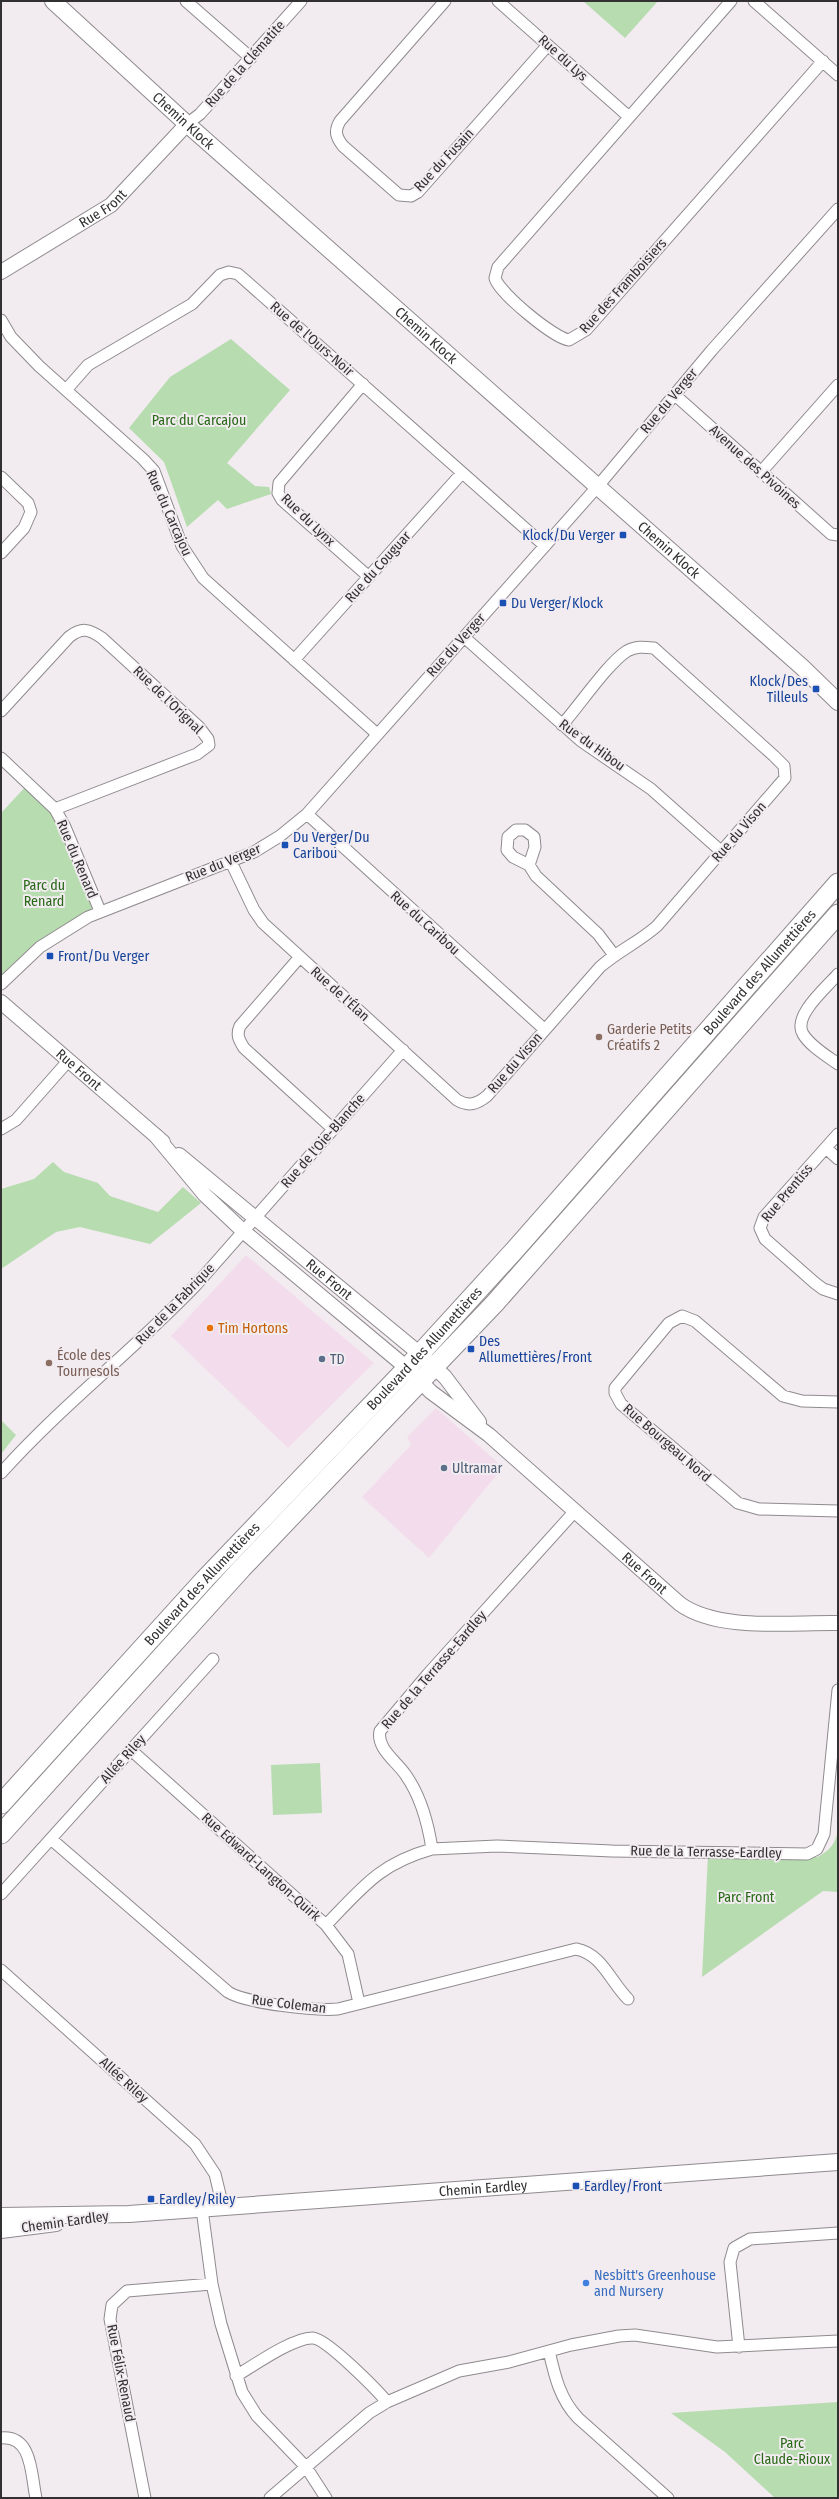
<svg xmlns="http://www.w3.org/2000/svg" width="839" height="2499" font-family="'Fira Sans Condensed',sans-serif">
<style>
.commercial{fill:#f3ddec}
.green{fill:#b7dcaf}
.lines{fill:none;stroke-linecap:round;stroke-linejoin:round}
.minor-casing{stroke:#8f8a8e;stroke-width:13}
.tertiary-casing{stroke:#8f8a8e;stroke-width:16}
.secondary-casing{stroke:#8f8a8e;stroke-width:18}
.trunk-casing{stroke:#8f8a8e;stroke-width:21}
.minor{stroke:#fff;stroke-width:11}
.tertiary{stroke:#fff;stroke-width:14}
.secondary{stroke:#fff;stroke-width:16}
.trunk{stroke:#fff;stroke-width:19}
.transit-dot{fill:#1a4fb4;stroke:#f2ecf1;stroke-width:1.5}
.education-dot{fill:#8d6e63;stroke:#f2ecf1;stroke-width:1.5}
.food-dot{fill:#e8710a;stroke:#f2ecf1;stroke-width:1.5}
.service-dot{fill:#5c6f8a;stroke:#f2ecf1;stroke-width:1.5}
.shop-dot{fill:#3f7fe0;stroke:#f2ecf1;stroke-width:1.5}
.labels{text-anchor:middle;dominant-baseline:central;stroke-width:4;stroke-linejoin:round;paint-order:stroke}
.street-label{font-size:14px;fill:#323032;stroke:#f2ecf1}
.park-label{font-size:14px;fill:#266814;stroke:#f2ecf1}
.transit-label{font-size:14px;fill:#164399;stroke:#f2ecf1;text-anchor:start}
.education-label{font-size:14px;fill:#785e54;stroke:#f2ecf1;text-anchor:start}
.food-label{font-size:14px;fill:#c56008;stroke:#f2ecf1;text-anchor:start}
.service-label{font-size:14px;fill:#4e5e75;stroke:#f2ecf1;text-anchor:start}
.shop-label{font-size:14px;fill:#366cbe;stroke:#f2ecf1;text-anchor:start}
</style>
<rect width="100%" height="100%" fill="#f2ecf1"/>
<path class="commercial" d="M 246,1255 L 374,1363 L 288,1448 L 171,1336 Z
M 436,1408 L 503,1467 L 429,1558 L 362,1497 L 411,1445 L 407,1437 Z"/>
<path class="green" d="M 583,1 L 658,1 L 625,38 Z
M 231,339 L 290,390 L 227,463 L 255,486 L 269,487 L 271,494 L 227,509 L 218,500 L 187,527 L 164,462 L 129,428 L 170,377 Z
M 29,783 L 46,800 L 100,911 L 88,917 L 1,984 L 1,813 Z
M 53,1162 L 64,1172 L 98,1183 L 110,1196 L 158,1212 L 183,1187 L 201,1203 L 150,1244 L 80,1227 L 56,1232 L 1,1269 L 1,1189 L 34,1179 Z
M 1,1420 L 16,1435 L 1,1454 Z
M 320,1763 L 322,1813 L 273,1815 L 271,1765 Z
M 838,1829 L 838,1892 L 823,1891 L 702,1977 L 708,1855 L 817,1857 C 830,1851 836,1843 838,1829 Z
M 838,2402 L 838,2498 L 775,2498 L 725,2452 L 671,2413 Z"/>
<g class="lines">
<g class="minor-casing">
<path id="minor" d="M 186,1 L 251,58
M 445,1 L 340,121 C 334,131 336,137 343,146 L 399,195 L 411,196 L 418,192 L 548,45
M 498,1 L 628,116
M 731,1 L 498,267 L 495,278 C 499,293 554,338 569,340 L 586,330 L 823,61
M 754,1 L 838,75
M 187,124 L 200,114 L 301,1
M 1,320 L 11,337 L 39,366 L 143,459 L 154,471 L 182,546 L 203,578 L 377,734
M 363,384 L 279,483 L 278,493 L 282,500 L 369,577
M 66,390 L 88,365 L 192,304 L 220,275 L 229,272 L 238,274 L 545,546
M 675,395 L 831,534 L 838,535
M 761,472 L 838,385
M 1,477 L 28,503 L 31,512 L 24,528 L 1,553
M 464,637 L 581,741 L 651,789 L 722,852
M 294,660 L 462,473
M 1,711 L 69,637 C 82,627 89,629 102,638 L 199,727 L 208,739 L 209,745 L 197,754 L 55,809
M 1,758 L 55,809 L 65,827 L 100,911
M 307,814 L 544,1029
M 231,862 L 254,910 L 263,923 L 457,1100 C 469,1107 477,1104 487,1096 L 600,967 C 618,951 639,942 657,926 L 785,778 L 784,766 L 774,756 L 654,648 C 644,647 636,646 627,651 C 608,663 579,706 562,725
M 529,865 L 513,857 L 507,850 L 508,837 L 516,830 L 525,830 L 534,837 L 535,847 L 529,865 L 536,876 L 598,934 L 614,955
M 299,958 L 240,1026 C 236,1035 239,1040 244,1048 L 333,1129
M 838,974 C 827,987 792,1016 803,1034 C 810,1046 827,1056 838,1064
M 1,984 L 40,947 L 88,917 L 254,852 L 280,836 L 307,814 L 598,486 L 712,350 L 838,209
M 1,1129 L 16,1120 L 69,1060
M 838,1134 L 764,1217 L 760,1228 L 765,1239 L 815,1283 L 823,1289 L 838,1294
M 826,1148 L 838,1159
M 838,1402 L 802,1401 L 783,1396 L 695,1321 L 682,1316 L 669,1323 L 615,1388 L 615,1393 L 621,1404 L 738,1503 L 759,1509 L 838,1511
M 1,1473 C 61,1406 134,1350 196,1285 L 403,1050
M 575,1511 L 428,1674 L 380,1731 C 376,1748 397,1762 405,1774 C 421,1796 428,1823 432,1849 L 497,1846 L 612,1851 L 807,1854 L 817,1849 L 824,1834 L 838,1690
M 131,1750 L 326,1925 L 348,1954 L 359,2003
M 51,1839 L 228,1992 C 245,2003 316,2011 338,2009 L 576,1949 C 602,1954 610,1981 628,1999
M 1,1894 L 213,1659
M 326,1925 C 363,1887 379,1864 432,1849
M 1,1970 L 195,2144 L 215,2174 L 223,2207
M 202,2209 L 212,2284 L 221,2324 L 242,2392 L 257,2416 L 306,2467 L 326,2498
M 739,2347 L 730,2262 L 734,2248 L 750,2239 L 838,2233
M 549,2351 C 555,2377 560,2399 578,2418 L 668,2498
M 236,2376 C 253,2366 294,2337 313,2338 C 327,2339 377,2390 387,2402
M 1,2438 C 33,2435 31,2476 36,2498
M 145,2498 L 110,2319 L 112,2305 L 127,2291 L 212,2284
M 270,2498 L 369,2413 L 387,2402 L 459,2371 L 509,2362 L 571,2345 L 619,2336 L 635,2335 L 717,2347 L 838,2341"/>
</g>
<g class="tertiary-casing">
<g id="tertiary">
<path id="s1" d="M 1,272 L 111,205 L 187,124"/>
<path id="s2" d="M 1,1002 L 163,1142"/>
<path id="s3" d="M 156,1136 L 205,1195 L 243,1231 L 407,1368 L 431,1392 L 489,1435 L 680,1604 C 719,1632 792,1622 838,1623"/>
<path id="s4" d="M 179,1155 L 420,1354 L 445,1377 L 479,1422"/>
</g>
</g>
<g class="secondary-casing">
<g id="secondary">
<path id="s5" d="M 53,1 L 187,124 L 802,667 L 838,702"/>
<path id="s6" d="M 1,2216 L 129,2214 L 838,2162"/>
<path d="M 1,2230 L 56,2223"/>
</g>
</g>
<g class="trunk-casing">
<g id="trunk">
<path id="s7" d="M 1,1804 L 205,1579 L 407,1368 L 512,1253 L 838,883"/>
<path d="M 1,1834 L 242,1568 L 495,1303 L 838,914"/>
</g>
</g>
<use href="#minor" class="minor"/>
<use href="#tertiary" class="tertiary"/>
<use href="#secondary" class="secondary"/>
<use href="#trunk" class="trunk"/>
</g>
<g class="transit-dot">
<rect x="619" y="531" width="8" height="8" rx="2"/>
<rect x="499" y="599" width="8" height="8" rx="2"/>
<rect x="812" y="685" width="8" height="8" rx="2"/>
<rect x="281" y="841" width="8" height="8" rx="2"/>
<rect x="46" y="952" width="8" height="8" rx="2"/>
<rect x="467" y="1345" width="8" height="8" rx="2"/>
<rect x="572" y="2182" width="8" height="8" rx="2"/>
<rect x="147" y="2195" width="8" height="8" rx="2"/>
</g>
<g class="education-dot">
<circle cx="599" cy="1037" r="4"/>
<circle cx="49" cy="1363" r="4"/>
</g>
<circle class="food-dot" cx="210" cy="1328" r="4"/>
<g class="service-dot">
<circle cx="322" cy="1359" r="4"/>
<circle cx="444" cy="1468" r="4"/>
</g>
<circle class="shop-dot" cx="586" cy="2283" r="4"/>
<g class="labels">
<g class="street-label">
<text transform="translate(563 58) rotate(42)">Rue du Lys</text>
<text transform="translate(245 64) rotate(-48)">Rue de la Clématite</text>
<text stroke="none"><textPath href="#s5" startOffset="177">Chemin Klock</textPath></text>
<text transform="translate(444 160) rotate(-47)">Rue du Fusain</text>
<text stroke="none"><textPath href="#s1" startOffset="120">Rue Front</textPath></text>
<text transform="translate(623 286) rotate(-48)">Rue des Framboisiers</text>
<text stroke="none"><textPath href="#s5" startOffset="501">Chemin Klock</textPath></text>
<text transform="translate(312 339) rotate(41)">Rue de l'Ours-Noir</text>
<text transform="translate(669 401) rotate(-50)">Rue du Verger</text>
<text transform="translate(755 467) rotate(42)">Avenue des Pivoines</text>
<text transform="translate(169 513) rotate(66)">Rue du Carcajou</text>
<text transform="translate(308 520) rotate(44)">Rue du Lynx</text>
<text stroke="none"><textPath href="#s5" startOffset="825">Chemin Klock</textPath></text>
<text transform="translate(378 567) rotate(-48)">Rue du Couguar</text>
<text transform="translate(456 645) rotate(-48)">Rue du Verger</text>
<text transform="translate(168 700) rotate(44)">Rue de l'Orignal</text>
<text transform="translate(592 745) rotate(36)">Rue du Hibou</text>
<text transform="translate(739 832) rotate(-49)">Rue du Vison</text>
<text transform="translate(77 859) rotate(67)">Rue du Renard</text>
<text transform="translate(223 863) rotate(-22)">Rue du Verger</text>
<text transform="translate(425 923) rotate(42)">Rue du Caribou</text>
<text stroke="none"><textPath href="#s7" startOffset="1126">Boulevard des Allumettières</textPath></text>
<text transform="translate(340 994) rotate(42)">Rue de l'Élan</text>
<text transform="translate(515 1063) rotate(-49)">Rue du Vison</text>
<text stroke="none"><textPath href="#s2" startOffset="103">Rue Front</textPath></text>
<text transform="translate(323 1141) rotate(-49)">Rue de l'Oie-Blanche</text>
<text transform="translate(787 1193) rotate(-50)">Rue Prentiss</text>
<text stroke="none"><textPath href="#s4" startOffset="195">Rue Front</textPath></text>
<text transform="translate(175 1304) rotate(-46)">Rue de la Fabrique</text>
<text stroke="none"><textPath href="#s7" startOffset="622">Boulevard des Allumettières</textPath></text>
<text transform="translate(667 1443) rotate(41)">Rue Bourgeau Nord</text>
<text stroke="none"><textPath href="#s3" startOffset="657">Rue Front</textPath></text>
<text stroke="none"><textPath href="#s7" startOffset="298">Boulevard des Allumettières</textPath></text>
<text transform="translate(434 1670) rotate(-49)">Rue de la Terrasse-Eardley</text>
<text transform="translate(123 1759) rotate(-48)">Allée Riley</text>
<text transform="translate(706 1852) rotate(1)">Rue de la Terrasse-Eardley</text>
<text transform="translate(261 1867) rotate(42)">Rue Edward-Langton-Quirk</text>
<text transform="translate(289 2004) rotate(7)">Rue Coleman</text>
<text transform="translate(124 2080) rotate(42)">Allée Riley</text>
<text stroke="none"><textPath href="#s6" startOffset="483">Chemin Eardley</textPath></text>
<text transform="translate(65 2222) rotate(-8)">Chemin Eardley</text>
<text transform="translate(121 2373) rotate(79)">Rue Félix-Renaud</text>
</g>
<g class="park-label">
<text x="199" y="420">Parc du Carcajou</text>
<text x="44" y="885">Parc du<tspan x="44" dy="16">Renard</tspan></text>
<text x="746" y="1897">Parc Front</text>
<text x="792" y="2443">Parc<tspan x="792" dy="16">Claude-Rioux</tspan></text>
</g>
<g class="transit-label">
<text x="615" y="535" text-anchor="end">Klock/Du Verger</text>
<text x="511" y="603">Du Verger/Klock</text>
<text x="808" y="681" text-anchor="end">Klock/Des<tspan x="808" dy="16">Tilleuls</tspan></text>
<text x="293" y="837">Du Verger/Du<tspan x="293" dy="16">Caribou</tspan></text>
<text x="58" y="956">Front/Du Verger</text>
<text x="479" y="1341">Des<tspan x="479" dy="16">Allumettières/Front</tspan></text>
<text x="584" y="2186">Eardley/Front</text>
<text x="159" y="2199">Eardley/Riley</text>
</g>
<g class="education-label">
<text x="607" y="1029">Garderie Petits<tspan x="607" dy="16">Créatifs 2</tspan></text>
<text x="57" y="1355">École des<tspan x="57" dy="16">Tournesols</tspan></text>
</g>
<g class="food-label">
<text x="218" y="1328">Tim Hortons</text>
</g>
<g class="service-label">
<text x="330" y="1359">TD</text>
<text x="452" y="1468">Ultramar</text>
</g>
<g class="shop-label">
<text x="594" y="2275">Nesbitt's Greenhouse<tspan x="594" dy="16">and Nursery</tspan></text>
</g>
</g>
<rect width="839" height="2499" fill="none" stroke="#323032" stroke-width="4"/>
</svg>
